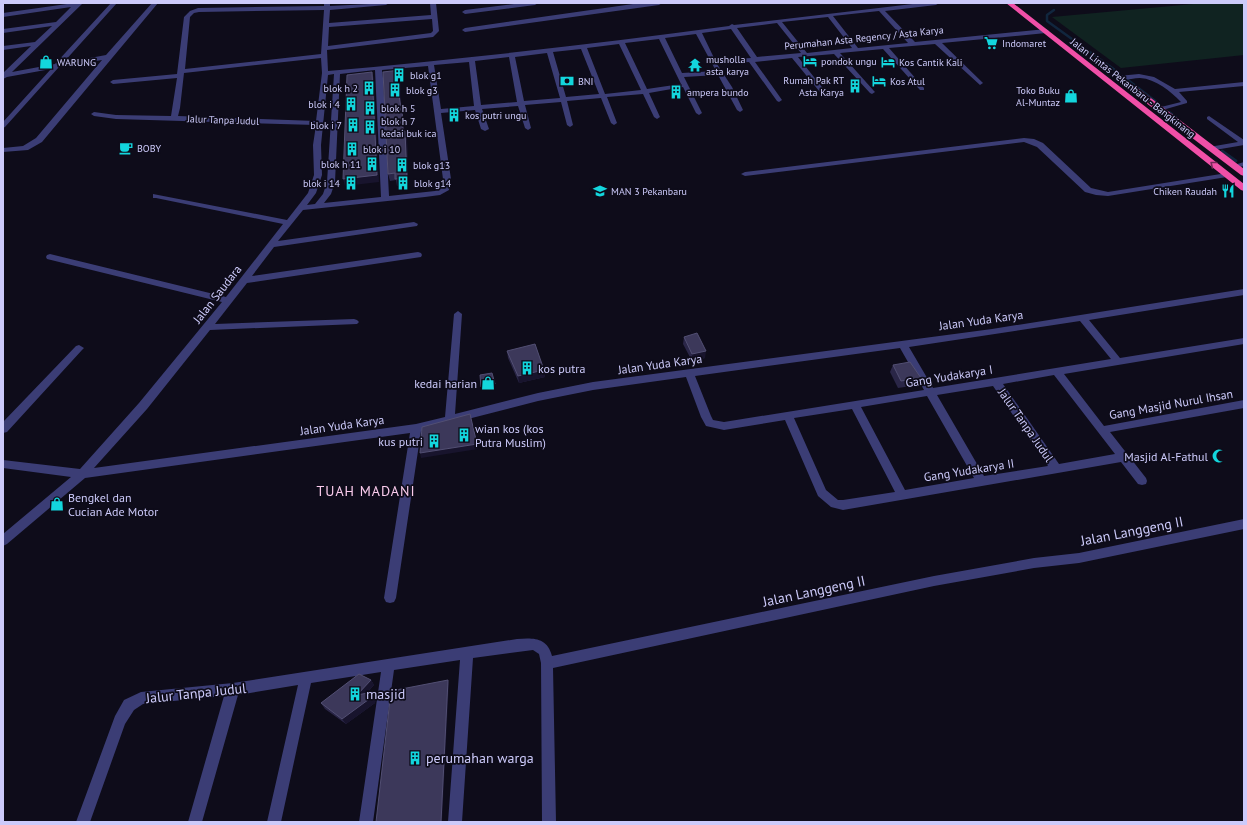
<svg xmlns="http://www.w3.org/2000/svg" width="1247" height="825" font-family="'PT Sans',sans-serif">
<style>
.green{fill:#102321}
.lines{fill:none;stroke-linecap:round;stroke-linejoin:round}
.stream-far1{stroke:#11263e;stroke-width:2.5}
.stream{stroke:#11263e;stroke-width:3}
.street{fill:#3b3d75;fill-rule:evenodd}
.highway{fill:#f04fa7;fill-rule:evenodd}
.wall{fill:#2a2647}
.shaded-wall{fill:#18142d}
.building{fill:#3c385a;stroke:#524f73}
.oneway{stroke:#742a59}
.labels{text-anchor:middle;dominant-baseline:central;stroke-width:3.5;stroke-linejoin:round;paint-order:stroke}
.far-street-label{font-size:10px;fill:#cccafa;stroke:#0e0c1a}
.far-poi-label{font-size:10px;fill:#cccafa;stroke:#0e0c1a;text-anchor:start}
.street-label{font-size:12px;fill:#cccafa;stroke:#0e0c1a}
.poi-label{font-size:12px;fill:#cccafa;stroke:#0e0c1a;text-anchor:start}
.quarter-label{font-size:14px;letter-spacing:1px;fill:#fbcced;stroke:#0e0c1a}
.near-street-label{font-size:14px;fill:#cccafa;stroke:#0e0c1a}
.near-poi-label{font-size:14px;fill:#cccafa;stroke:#0e0c1a;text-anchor:start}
</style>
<rect width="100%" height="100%" fill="#0e0c1a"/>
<path class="green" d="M 1204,3 L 1244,3 L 1244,55 L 1121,68 L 1052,17 Z"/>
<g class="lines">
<path class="stream-far1" d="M 1054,10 L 1047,15 L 1047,21 L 1119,73
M 1128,80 L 1159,104
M 1169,112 L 1176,117"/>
<path class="stream" d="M 1222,151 L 1236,161"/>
<path class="street" d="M 74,3 L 82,4 L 12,72 L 55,64 L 111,3 L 117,3 L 63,63 L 106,55 L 152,3 L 158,3 L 42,142 L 28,150 L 3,152 L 3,148 L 23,146 L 36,138 L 102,60 L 59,67 L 5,127 L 3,128 L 3,122 L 51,69 L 7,77 L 3,79 L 3,73 L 31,46 L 3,50 L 3,46 L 35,42 L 52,26 L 3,33 L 3,29 L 56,22 L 71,7 L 3,17 L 3,13 Z
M 324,3 L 330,3 L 330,6 L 389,3 L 386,5 L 330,10 L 329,23 L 431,15 L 430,3 L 436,3 L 439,31 L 433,37 L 327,50 L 328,71 C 463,59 596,44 729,26 L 732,24 L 734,25 L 921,3 L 939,3 L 936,5 L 885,11 L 915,42 L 1046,29 L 1049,31 L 1046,33 L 942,43 L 982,82 L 983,83 L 980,85 L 935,44 L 889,48 L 924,88 L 924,90 L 920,90 L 883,49 L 840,53 L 874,91 L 875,92 L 872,94 L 870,93 L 834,54 L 798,57 L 829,96 L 826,98 L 824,97 L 792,58 L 755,62 L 782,100 L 779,102 L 777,101 L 749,62 L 717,64 L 732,87 L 743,110 L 740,112 L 737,110 L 718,75 L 684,77 L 702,113 L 699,115 L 696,113 L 683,87 L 649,93 L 660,117 L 657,119 L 654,117 L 643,94 L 607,97 L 617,123 L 614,125 L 611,123 L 601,98 L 567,101 L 573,125 L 570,127 L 567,125 L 561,102 L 525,105 L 531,128 L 528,130 L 525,128 L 518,106 L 482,109 L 489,129 L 485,131 L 481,129 L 475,110 L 441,113 L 451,179 L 449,190 L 440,195 L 425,197 L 303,210 L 278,241 L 414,222 L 418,224 L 417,226 L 274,247 L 252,276 L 418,252 L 421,253 L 422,255 L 421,257 L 247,283 L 215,324 L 354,319 L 357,320 L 359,322 L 357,324 L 210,330 L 147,409 L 94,468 L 416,424 L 445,417 L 454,314 L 458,311 L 462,314 L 455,414 L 538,393 L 593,382 L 992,329 L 1244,289 L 1244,295 L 1089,320 L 1120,358 L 1244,338 L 1244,344 L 1064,374 L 1104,426 L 1244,400 L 1244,408 L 1110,432 L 1146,478 L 1147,481 L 1146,484 L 1142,485 L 1138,484 L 1121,462 L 843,510 L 831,507 L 818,496 L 785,420 L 724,430 L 706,426 L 701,417 L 686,377 L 593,390 L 538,401 L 421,431 L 396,598 L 394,602 L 390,603 L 386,602 L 384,598 L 410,433 L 85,478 L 7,544 L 3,546 L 3,534 L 71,477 L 3,468 L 3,460 L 80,469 L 139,403 L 222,302 L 47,259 L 46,257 L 47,255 L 50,254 L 226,297 L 283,224 L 156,198 L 153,198 L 153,194 L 287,220 L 308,193 L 314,175 L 313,145 L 316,125 L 116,119 L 94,116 L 91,114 L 94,112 L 116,115 L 171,116 L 177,78 L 113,84 L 110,82 L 113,80 L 177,74 L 184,17 L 190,11 L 198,8 L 324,6 ZM 324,10 L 321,54 L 185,69 L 190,17 L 194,13 L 199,12 ZM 879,11 L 908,43 L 858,48 L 833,16 ZM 828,17 L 852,48 L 807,53 L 782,22 ZM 432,19 L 433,31 L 431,33 L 328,46 L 329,27 ZM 777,23 L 801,53 L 757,57 L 737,28 ZM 731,29 L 751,58 L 715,60 L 702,33 ZM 696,34 L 716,71 L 682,73 L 665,38 ZM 659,39 L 681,84 L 647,89 L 625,43 ZM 619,44 L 641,90 L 605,94 L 587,48 ZM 581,49 L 599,94 L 566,97 L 553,52 ZM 547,53 L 560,98 L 524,101 L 515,57 ZM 509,57 L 517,102 L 481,105 L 475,61 ZM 321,58 L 322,73 L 316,121 L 178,116 L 180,108 L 184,73 ZM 469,62 L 474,106 L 441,109 L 434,65 ZM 428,66 L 443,179 L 442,187 L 435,191 L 389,196 L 383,78 L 382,70 ZM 375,70 L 381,197 L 324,203 L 331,194 L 335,182 L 340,74 ZM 334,74 L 327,182 L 323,194 L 315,204 L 307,205 L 316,193 L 322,175 L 321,145 L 328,75 ZM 1080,321 L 1111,359 L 933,388 L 909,347 ZM 900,348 L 924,390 L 724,422 L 713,420 L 711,416 L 695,376 ZM 1054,375 L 1115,454 L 1059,464 L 1003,384 ZM 993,386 L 1048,466 L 984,476 L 937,395 ZM 927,396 L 974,478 L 905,490 L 861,407 ZM 852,409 L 895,492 L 843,500 L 838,500 L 826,490 L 794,418 Z
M 522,3 L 538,3 L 535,5 L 465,14 L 462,12 L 465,10 Z
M 640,3 L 662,3 L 659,5 L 465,32 L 462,30 L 465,28 Z
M 1139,74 L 1154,77 L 1175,89 L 1244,82 L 1244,86 L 1179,92 L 1187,101 L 1187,103 L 1159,111 L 1157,110 L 1157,108 L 1181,102 C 1170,91 1156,79 1140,78 C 1132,78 1121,82 1115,78 L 1118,76 Z
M 1209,116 L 1244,140 L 1244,145 L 1209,151 L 1209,147 L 1238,142 L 1207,119 L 1207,117 Z
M 1024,138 L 1034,139 L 1043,143 L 1091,188 L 1108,192 L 1227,173 L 1231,175 L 1227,177 L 1108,196 L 1096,195 L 1085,192 L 1037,147 L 1024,142 L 745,176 L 741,174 L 745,172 Z
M 1244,162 L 1244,166 L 1235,168 L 1231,166 Z
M 79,345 L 84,348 L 82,350 L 7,432 L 3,433 L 3,422 L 76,346 Z
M 1244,519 L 1244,529 L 1079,563 L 1034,568 L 934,586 L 553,668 L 556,822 L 542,822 L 541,663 L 539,654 L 533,650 L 473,658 L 462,822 L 448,822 L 460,660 L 394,670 L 373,822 L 359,822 L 381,672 L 311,683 L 281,822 L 267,822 L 298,685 L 238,695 L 202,822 L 188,822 L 224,696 L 143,704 L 134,710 L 125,724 L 90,822 L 76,822 L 115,716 L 124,700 L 141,692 L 233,683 L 517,639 C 533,638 547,637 552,656 L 934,576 L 1034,558 L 1079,553 Z"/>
<path class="highway" d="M 1006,3 L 1013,3 L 1244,184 L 1244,191 L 1241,190 Z
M 1129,86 L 1135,86 L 1244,169 L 1244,176 L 1241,175 L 1129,90 Z"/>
</g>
<path class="wall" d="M 400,70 L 401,77 L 401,108 L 403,115 L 404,131 L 405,131 L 407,138 L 408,185 L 397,186 L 396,180 L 390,181 L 388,174 Z
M 684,337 L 705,358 L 692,361 L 683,344 Z
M 507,351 L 544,370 L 545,377 L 519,383 L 508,358 Z
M 893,365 L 921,378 L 918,385 L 898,388 L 890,372 Z
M 371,680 L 374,685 L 367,693 L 373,692 L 376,697 L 375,703 L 346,724 L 325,709 L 321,703 Z"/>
<path class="shaded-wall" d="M 400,70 L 401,77 L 401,101 L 402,115 L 401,109 L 399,95 Z
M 372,72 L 374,79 L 379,182 L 345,186 L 343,179 Z
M 402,108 L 403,115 L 405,138 L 403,131 Z
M 405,131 L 407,138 L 408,185 L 407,178 Z
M 706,351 L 705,358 L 692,361 L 692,354 Z
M 544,370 L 545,377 L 519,383 L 518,376 Z
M 495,384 L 495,388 L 482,390 L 481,387 Z
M 477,444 L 478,449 L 421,458 L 420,453 Z
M 371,680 L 374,685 L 360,700 L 357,695 Z
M 448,680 L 449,683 L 442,822 L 441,822 Z
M 373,692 L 376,697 L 375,703 L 346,724 L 342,719 Z"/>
<path class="building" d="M 400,70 L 399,95 L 401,109 L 402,108 L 403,131 L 405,131 L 407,178 L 395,179 L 395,173 L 388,174 L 383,72 Z
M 372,72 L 377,175 L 343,179 L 347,75 Z
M 697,333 L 706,351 L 692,354 L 684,337 Z
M 535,344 L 544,370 L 518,376 L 507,351 Z
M 910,362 L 921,378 L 901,381 L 893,365 Z
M 492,373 L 495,384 L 481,387 L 480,375 Z
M 470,414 L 477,444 L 420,453 L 422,427 Z
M 359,674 L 371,680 L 357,695 L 373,692 L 372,697 L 342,719 L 321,703 Z
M 448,680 L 441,822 L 376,822 L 391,691 Z"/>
<defs><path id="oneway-chevron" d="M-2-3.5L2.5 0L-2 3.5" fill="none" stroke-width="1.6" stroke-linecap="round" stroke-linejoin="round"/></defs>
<use class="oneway" href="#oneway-chevron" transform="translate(1213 164) rotate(-141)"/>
<defs>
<g id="supermarket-bare" transform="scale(1.08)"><path d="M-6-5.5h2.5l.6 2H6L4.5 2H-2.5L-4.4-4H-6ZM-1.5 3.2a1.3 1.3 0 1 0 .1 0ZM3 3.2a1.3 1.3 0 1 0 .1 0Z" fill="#13d6dd" stroke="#0e0c1a" stroke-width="2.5" paint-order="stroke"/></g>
<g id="hotel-bare" transform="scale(1.08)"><path d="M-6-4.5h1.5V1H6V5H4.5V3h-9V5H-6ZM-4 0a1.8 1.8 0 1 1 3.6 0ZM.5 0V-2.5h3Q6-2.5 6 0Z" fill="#13d6dd" stroke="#0e0c1a" stroke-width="2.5" paint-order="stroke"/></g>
<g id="shop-bare" transform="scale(1.08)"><path d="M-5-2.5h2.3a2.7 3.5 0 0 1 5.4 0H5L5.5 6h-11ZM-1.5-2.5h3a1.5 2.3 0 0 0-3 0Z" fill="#13d6dd" stroke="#0e0c1a" stroke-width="2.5" paint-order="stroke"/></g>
<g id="temple-bare" transform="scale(1.08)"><path d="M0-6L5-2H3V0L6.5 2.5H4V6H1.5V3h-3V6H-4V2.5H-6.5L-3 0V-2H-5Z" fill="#13d6dd" stroke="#0e0c1a" stroke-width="2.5" paint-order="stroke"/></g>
<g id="building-bare" transform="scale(1.08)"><path d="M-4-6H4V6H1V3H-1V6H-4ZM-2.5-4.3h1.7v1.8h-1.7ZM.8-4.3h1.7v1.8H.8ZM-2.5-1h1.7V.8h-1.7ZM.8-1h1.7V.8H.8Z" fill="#13d6dd" stroke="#0e0c1a" stroke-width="2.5" paint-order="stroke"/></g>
<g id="bank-bare" transform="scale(1.08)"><path d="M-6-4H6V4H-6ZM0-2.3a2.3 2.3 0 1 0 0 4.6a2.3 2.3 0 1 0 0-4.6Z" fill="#13d6dd" stroke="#0e0c1a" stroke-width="2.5" paint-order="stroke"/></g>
<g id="cafe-bare" transform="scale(1.08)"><path d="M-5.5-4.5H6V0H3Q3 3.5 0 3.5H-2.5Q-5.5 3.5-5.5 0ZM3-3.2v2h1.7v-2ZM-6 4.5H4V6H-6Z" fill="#13d6dd" stroke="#0e0c1a" stroke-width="2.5" paint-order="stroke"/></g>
<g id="school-bare" transform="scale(1.08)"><path d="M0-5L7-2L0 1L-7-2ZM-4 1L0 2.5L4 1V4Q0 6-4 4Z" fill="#13d6dd" stroke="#0e0c1a" stroke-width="2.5" paint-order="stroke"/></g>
<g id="restaurant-bare" transform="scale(1.08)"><path d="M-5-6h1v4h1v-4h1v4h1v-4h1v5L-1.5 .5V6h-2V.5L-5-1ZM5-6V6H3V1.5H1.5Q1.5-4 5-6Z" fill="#13d6dd" stroke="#0e0c1a" stroke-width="2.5" paint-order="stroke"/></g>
<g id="mosque-bare" transform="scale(1.08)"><path d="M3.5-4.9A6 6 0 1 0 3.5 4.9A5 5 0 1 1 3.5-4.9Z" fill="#13d6dd" stroke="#0e0c1a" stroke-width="2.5" paint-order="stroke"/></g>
</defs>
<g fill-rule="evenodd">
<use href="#supermarket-bare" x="991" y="43"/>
<use href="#hotel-bare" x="810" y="61"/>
<use href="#shop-bare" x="46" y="62"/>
<use href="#hotel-bare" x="888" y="62"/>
<use href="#temple-bare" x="695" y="65"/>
<use href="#building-bare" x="399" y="75"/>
<use href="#bank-bare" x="567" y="81"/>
<use href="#hotel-bare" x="879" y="81"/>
<use href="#building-bare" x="855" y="86"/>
<use href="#building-bare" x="369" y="88"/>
<use href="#building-bare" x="395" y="90"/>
<use href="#building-bare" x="676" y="92"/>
<use href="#shop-bare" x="1071" y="96"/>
<use href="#building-bare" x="351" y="104"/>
<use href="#building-bare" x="370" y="108"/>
<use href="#building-bare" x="454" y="115"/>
<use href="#building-bare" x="353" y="125"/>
<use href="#building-bare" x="370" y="127"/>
<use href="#cafe-bare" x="126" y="148"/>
<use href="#building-bare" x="352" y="149"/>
<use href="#building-bare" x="372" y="164"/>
<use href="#building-bare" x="402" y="165"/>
<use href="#building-bare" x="351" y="183"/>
<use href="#building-bare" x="403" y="183"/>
<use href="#school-bare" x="600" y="191"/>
<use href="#restaurant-bare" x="1228" y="191"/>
<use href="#building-bare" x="527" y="368"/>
<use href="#shop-bare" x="488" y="383"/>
<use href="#building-bare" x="464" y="435"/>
<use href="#building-bare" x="434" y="441"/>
<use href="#mosque-bare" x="1219" y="456"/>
<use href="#shop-bare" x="57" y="504"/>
<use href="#building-bare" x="355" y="694"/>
<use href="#building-bare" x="415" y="758"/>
</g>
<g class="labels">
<g class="far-street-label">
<text transform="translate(864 38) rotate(-6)">Perumahan Asta Regency / Asta Karya</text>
<text transform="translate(1133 88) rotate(38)">Jalan Lintas Pekanbaru - Bangkinang</text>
<text transform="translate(223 120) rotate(2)">Jalur Tanpa Judul</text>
</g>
<g class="far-poi-label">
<text x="1002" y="43">Indomaret</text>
<text x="706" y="59">musholla<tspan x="706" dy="12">asta karya</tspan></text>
<text x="821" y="61">pondok ungu</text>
<text x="57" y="62">WARUNG</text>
<text x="899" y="62">Kos Cantik Kali</text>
<text x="410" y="75">blok g1</text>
<text x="844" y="80" text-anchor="end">Rumah Pak RT<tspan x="844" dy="12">Asta Karya</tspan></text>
<text x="578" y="81">BNI</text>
<text x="890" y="81">Kos Atul</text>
<text x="358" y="88" text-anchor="end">blok h 2</text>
<text x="406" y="90">blok g3</text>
<text x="1060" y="90" text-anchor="end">Toko Buku<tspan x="1060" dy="12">Al-Muntaz</tspan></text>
<text x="687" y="92">ampera bundo</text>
<text x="340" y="104" text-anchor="end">blok i 4</text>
<text x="381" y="108">blok h 5</text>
<text x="465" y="115">kos putri ungu</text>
<text x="381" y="121">blok h 7<tspan x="381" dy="12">kedai buk ica</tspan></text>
<text x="342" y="125" text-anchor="end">blok i 7</text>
<text x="137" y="148">BOBY</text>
<text x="363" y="149">blok i 10</text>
<text x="361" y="164" text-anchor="end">blok h 11</text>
<text x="413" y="165">blok g13</text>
<text x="340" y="183" text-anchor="end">blok i 14</text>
<text x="414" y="183">blok g14</text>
<text x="611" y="191">MAN 3 Pekanbaru</text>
<text x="1217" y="191" text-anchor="end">Chiken Raudah</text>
</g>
<g class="street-label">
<text transform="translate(217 294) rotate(-52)">Jalan Saudara</text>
<text transform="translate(981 320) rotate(-8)">Jalan Yuda Karya</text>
<text transform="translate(660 364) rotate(-8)">Jalan Yuda Karya</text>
<text transform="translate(949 376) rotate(-9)">Gang Yudakarya I</text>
<text transform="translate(1171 404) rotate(-10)">Gang Masjid Nurul Ihsan</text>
<text transform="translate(342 425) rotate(-8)">Jalan Yuda Karya</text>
<text transform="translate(1026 425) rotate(55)">Jalur Tanpa Judul</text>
<text transform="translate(969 470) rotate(-9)">Gang Yudakarya II</text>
</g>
<g class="poi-label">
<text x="538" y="368">kos putra</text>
<text x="477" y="383" text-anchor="end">kedai harian</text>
<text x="475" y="428">wian kos (kos<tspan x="475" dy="14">Putra Muslim)</tspan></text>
<text x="423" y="441" text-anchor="end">kus putri</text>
<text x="1208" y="456" text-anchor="end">Masjid Al-Fathul</text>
<text x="68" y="497">Bengkel dan<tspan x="68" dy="14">Cucian Ade Motor</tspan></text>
</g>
<g class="quarter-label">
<text x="366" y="491">TUAH MADANI</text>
</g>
<g class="near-street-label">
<text transform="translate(1132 531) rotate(-11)">Jalan Langgeng II</text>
<text transform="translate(814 591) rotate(-12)">Jalan Langgeng II</text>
<text transform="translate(196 693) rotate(-6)">Jalur Tanpa Judul</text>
</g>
<g class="near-poi-label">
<text x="366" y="694">masjid</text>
<text x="426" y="758">perumahan warga</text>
</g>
</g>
<rect width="1247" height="825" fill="none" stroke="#cccafa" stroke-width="8"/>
</svg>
